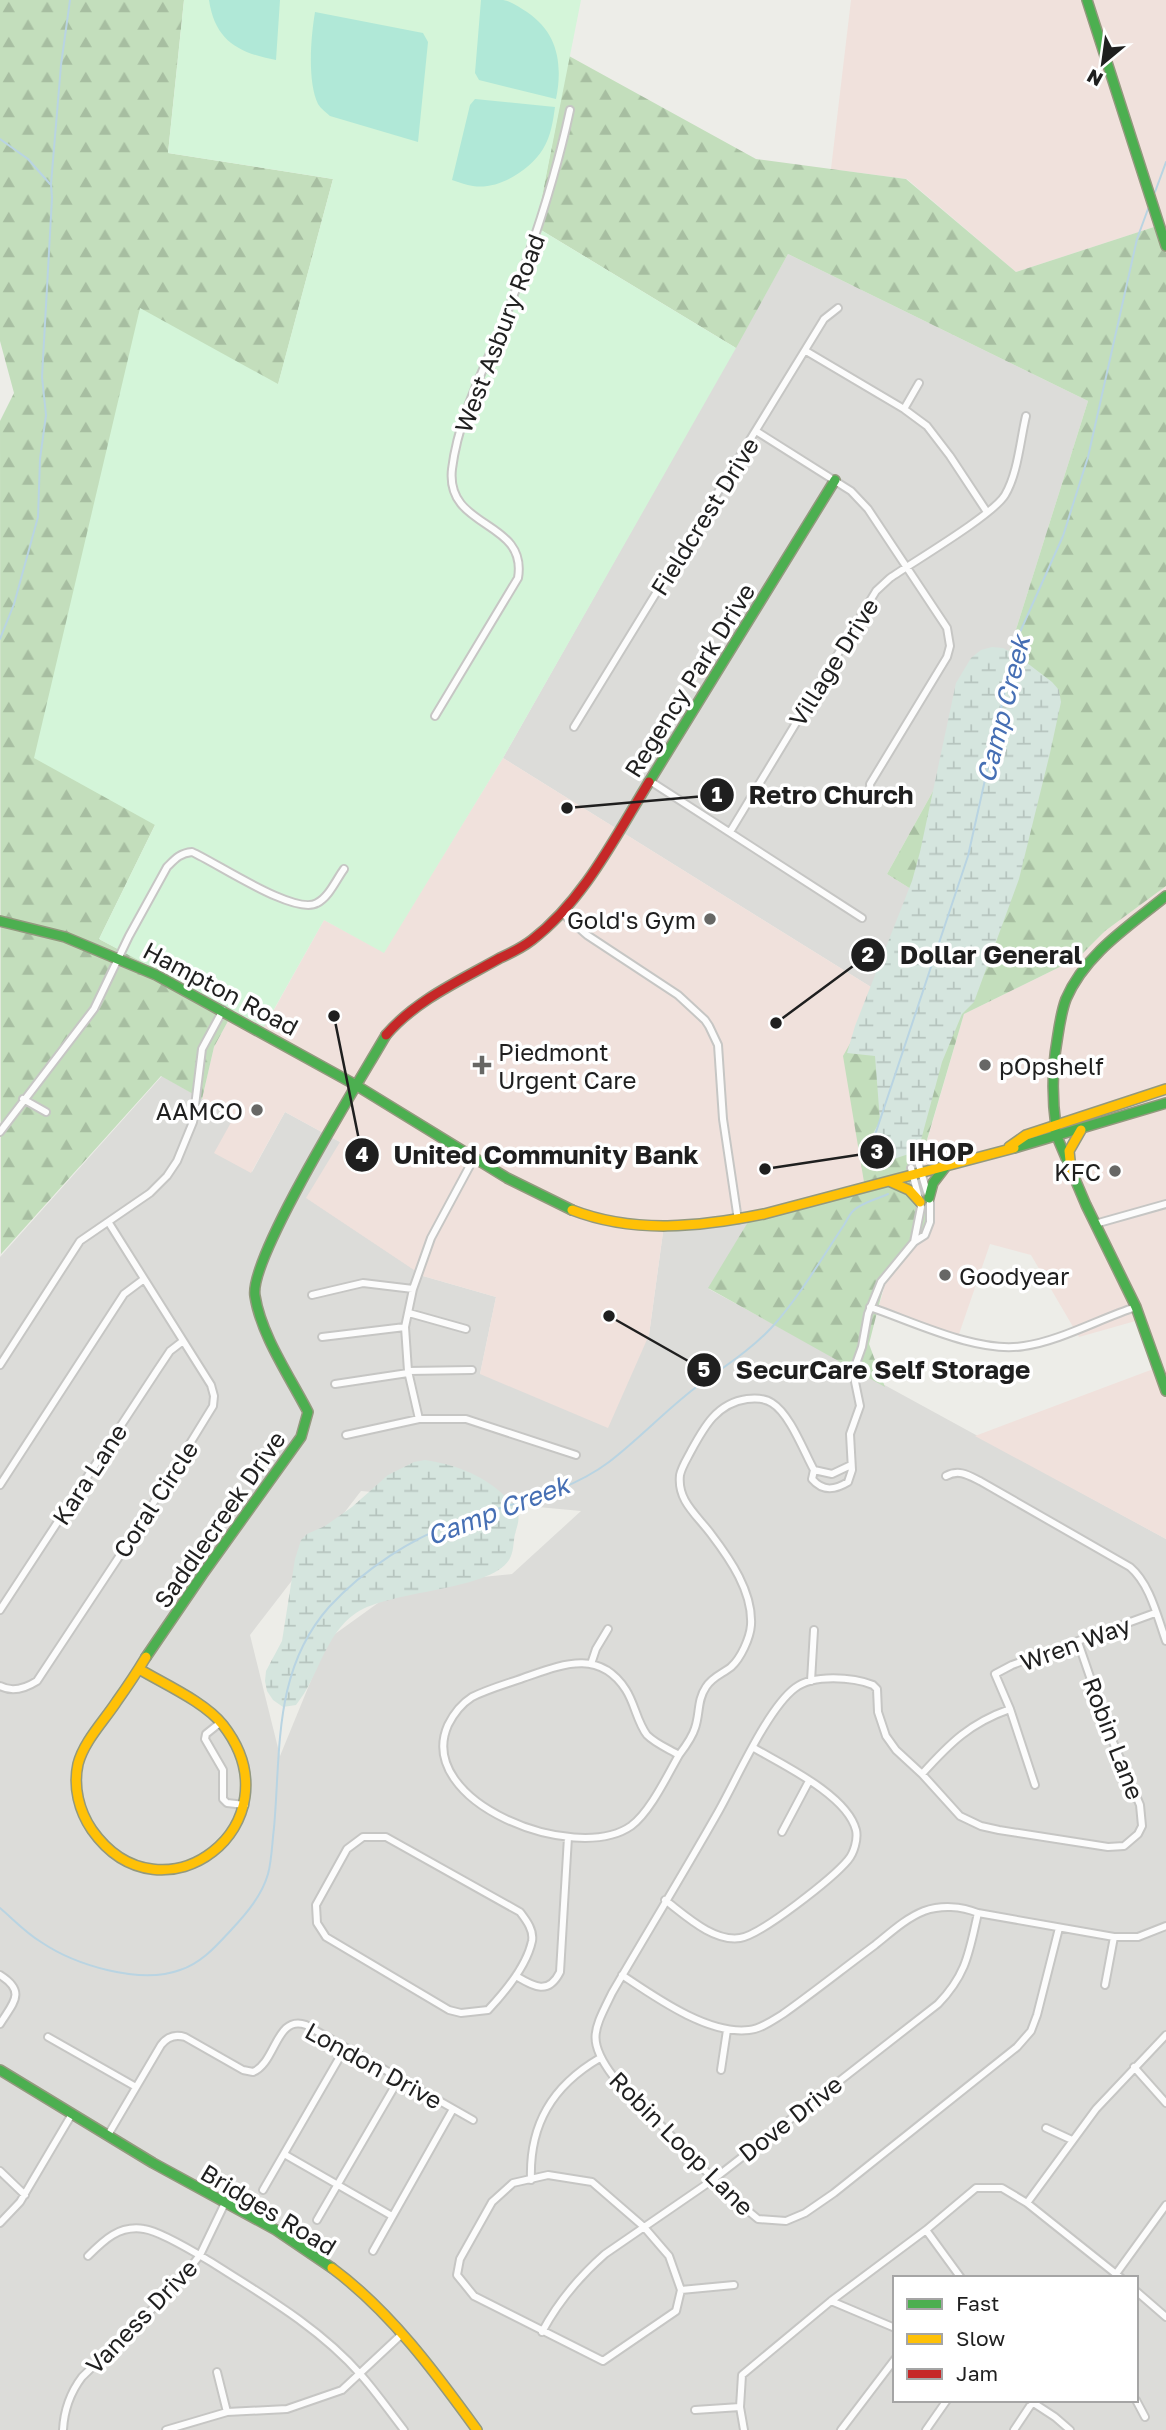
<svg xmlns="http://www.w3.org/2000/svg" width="1166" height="2430" font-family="'Golos Text',sans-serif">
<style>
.residential{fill:#dcdcd9;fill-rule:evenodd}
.commercial{fill:#f0e1dc}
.forest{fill:url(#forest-firs)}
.wetland{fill:url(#wetland-marsh)}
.park{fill:#d4f5d9}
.pitch{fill:#b0e8d7}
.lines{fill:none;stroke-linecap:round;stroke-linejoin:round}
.stream{stroke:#b9d4e2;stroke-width:2}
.street-casing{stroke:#c6c6c4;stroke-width:10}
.fast-casing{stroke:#93997e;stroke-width:12}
.slow-casing{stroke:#93997e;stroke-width:12}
.jam-casing{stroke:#93997e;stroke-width:12}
.street{stroke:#fcfcfc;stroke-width:6}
.fast{stroke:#4caf50;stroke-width:9}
.slow{stroke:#ffc107;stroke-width:9}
.jam{stroke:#c62828;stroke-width:9}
.poi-dot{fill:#676765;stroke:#fff;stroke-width:2.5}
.labels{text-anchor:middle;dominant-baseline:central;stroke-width:7;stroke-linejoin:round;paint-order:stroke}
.street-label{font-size:24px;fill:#1f1f1f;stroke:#fff}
.poi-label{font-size:24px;fill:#1f1f1f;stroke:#fff;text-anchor:end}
.water-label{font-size:26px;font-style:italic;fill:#466fb4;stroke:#fff}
.leader{fill:none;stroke:#1f1f1f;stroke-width:2.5}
.callout-dot{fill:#1f1f1f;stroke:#fff;stroke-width:2.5}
.mark-label{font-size:21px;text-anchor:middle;font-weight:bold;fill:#fff}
.callout-label{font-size:26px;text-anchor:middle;font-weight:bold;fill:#1f1f1f;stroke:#fff;stroke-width:7;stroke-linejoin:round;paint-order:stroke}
</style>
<defs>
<pattern id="forest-firs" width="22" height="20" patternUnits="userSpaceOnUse" patternTransform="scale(1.75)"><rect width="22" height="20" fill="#c3debc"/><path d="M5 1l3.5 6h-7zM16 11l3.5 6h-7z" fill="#a7bea1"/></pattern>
<pattern id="wetland-marsh" width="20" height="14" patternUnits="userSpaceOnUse" patternTransform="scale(1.75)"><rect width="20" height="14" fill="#d5e5de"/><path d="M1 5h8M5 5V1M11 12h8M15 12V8" fill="none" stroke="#b6c4be"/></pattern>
</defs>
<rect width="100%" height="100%" fill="#edede8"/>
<path class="residential" d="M 788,254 L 1088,401 L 1007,658 L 887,874 L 930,901 L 879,992 L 503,758 Z
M 162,1076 L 234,1117 L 252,1172 L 285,1112 L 340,1142 L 423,1276 L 496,1297 L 480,1374 L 649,1335 L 664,1225 L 754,1212 L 709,1289 L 1166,1539 L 1166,2430 L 0,2430 L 0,1257 ZM 361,1491 L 581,1511 L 512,1574 L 403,1585 L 328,1639 L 280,1756 L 250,1635 ZM 895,2278 L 1136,2278 L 1136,2400 L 895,2400 Z"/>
<path class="commercial" d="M 851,0 L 1166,0 L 1166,253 L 1157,226 L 1016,272 L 907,179 L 831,169 Z
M 503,758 L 879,992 L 864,1182 L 754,1212 L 664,1225 L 649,1335 L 608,1428 L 480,1374 L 496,1297 L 423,1276 L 306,1198 L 340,1142 L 285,1112 L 251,1173 L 214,1153 L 234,1117 L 202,1099 L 214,1047 L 234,1010 L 265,1026 L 324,920 L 384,952 Z
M 1166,886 L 1166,1539 L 975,1436 L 1156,1368 L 1139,1320 L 1079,1337 L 1031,1255 L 990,1244 L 958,1337 L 878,1309 L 964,1014 L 1078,958 L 1105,931 Z"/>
<path class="forest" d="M 0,0 L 184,0 L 168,153 L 333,179 L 278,385 L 140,309 L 155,825 L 99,939 L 234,1010 L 214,1047 L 202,1099 L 161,1076 L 1,1254 L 0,421 L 14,393 L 0,341 Z
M 569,56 L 756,159 L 906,179 L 1016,272 L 1157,226 L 1166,253 L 1166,886 L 1105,931 L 1078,958 L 964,1014 L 919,1167 L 931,1227 L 885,1281 L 869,1344 L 885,1387 L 708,1288 L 754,1212 L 864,1182 L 843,1056 L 930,901 L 887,874 L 1007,658 L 1088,401 L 788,254 L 736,348 L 536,227 Z"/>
<path class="wetland" d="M 992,647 L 1003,648 L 1018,656 L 1052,682 L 1059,690 L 1061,702 L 1050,753 L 1019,879 L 974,1002 L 962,1014 L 942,1062 L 918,1151 L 869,1167 L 870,1139 L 880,1121 L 875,1056 L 847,1053 L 855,1026 L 912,881 L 920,852 L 956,683 L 971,658 L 981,650 Z
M 425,1460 C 459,1465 491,1478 513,1505 C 522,1515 518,1523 515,1534 C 513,1543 514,1552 509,1560 C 489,1591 390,1590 356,1613 C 324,1635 319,1677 296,1705 L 283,1707 L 273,1700 L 267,1691 L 265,1681 L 266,1671 L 282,1641 L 295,1559 L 301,1540 L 307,1534 L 325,1526 L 352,1507 L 388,1475 L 414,1462 Z"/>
<path class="park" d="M 184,0 L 581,0 L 536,227 L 736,348 L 503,758 L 384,953 L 324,920 L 264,1027 L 99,939 L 155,825 L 34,758 L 140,308 L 278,384 L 333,179 L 168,153 Z"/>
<path class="pitch" d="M 209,0 L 280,0 L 276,60 C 239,53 215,41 209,0 Z
M 481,0 C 488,0 496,0 503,0 C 511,1 520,8 527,12 C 558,33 563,64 556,99 L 479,80 L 475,73 Z
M 315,12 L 423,33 L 428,42 L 418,142 L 330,116 C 326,112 321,109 318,104 C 307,81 311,36 315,12 Z
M 475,99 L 555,107 C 553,121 551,136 543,149 C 530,170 499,190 473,186 C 466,185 459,182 452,180 L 470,105 Z"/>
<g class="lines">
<path class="stream" d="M 0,139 L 28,159 L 50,184
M 1155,192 L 1166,162
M 0,639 L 14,604 L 38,517 L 40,459 L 46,415 L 42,377 L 52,198 L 51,184 L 61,65 L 70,0
M 889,1166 L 874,1138 L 968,856 L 1016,641 L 1063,536 L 1088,457 L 1137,239 L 1148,209
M 0,1908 C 13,1919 26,1933 41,1942 C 75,1965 140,1985 180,1970 C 202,1963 217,1945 232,1929 C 247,1913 262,1895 268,1874 C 272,1859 272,1843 274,1828 C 281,1750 273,1670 329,1607 C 364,1569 413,1537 462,1520 C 513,1502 565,1495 609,1462 C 639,1439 665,1411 695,1388 C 722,1368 750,1351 773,1326 C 799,1297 820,1261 842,1228 C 846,1223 848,1216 853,1211 C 860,1203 878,1199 888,1194"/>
<g class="street-casing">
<path id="street" d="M 806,351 L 904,409 L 927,426 L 950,456 L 987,512
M 904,409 L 919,383
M 756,431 L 851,491 L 868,509 L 947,628 L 950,646 L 947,657 L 870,784 L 871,798
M 435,716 L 518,578 C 528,519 445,530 452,469 C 459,413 487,364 507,313 C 533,246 555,180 570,110
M 574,727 L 824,319 L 838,308
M 650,781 L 862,918
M 730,832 L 876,591 L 890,578 C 913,562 993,515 1005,495 C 1018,473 1020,441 1026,416
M 562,913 L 587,935 L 678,995 L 705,1020 L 709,1026 L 718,1045 L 723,1119 L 738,1220
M 23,1099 L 46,1112
M 0,1132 L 94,1009 L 129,936 L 167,867 C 175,859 180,853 192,852 C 217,863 295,916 317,903 C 329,897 336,880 344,869
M 911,1168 L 921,1207 L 914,1242
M 1095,1224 L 1166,1204
M 312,1295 L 363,1283 L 413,1289
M 870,1307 C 914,1322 979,1354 1024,1346 C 1060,1341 1101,1318 1136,1307
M 409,1313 L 466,1329
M 322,1337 L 405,1327
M 0,1365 L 80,1241 L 150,1193 L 167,1176 L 177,1161 L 193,1122 L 202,1049 L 223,1010
M 408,1371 L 472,1370
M 335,1384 L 408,1373
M 419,1419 L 408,1371 L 405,1327 L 413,1289 L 431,1238 L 474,1158
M 346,1435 L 419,1419 L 466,1419 L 576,1455
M 814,1470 L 832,1474 L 851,1465
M 946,1476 C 959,1469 968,1475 980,1481 L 1130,1567 C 1150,1584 1157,1616 1166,1641
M 0,1485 L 124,1294 L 144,1279
M 0,1610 L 156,1372 L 170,1351 L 183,1341
M 591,1664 L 596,1649 L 608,1629
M 811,1681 L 814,1630
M 0,1686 C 13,1693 26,1688 37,1681 L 138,1528 L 213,1406 L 214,1396 L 211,1385 L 109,1223
M 221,1722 L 206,1734 L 205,1739 L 223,1770 L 223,1799 L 227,1803 L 245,1805
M 679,1755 C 667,1776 650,1812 631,1826 C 575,1865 414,1802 448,1725 C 454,1713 461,1704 472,1697 C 488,1689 506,1684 523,1678 C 561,1665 599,1648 626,1690 C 635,1704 637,1722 647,1735 C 656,1744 669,1749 679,1755 C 685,1747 692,1738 695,1728 C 700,1714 697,1700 706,1687 C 712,1677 722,1674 731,1667 C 741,1658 750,1638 751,1625 C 753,1592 730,1559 711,1534 C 697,1515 677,1501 680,1475 C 682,1466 687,1459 691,1451 C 704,1427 717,1403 747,1399 C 756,1398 765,1398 772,1403 C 790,1414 804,1452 814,1470 L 812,1479 C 823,1492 835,1490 848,1482 L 852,1470 L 850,1434 L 860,1406 L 853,1372 L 862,1347 L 868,1314 L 881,1282 L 914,1242 L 925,1235 L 930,1222 L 930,1202 L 919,1165
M 922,1774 C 950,1743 970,1723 1010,1709
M 1035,1785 L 1010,1709 L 995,1674 L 1012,1665 L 1155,1613
M 782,1832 L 809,1781
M 363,1837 L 386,1837 L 520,1912 C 526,1920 534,1930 532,1941 C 527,1965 504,1993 488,2010 L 461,2013 L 449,2010 L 326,1937 L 317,1923 L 316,1905 L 347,1849 Z
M 665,1900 C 685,1915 713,1942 740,1938 C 761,1935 833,1878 848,1860 C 854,1853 858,1839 856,1830 C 847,1795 783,1765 754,1748
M 1059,1928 L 1037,2015 L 1031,2031 L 1017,2047 L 834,2193 L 805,2213 L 786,2221 L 758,2219 L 729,2195 L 613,2076 C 586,2040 594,2030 612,1993 C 647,1933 683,1874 717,1814 C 736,1781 767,1709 795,1688 C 813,1674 853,1677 873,1685 L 877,1689 L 878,1712 L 886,1736 L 896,1750 L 922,1774 L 960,1816 L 981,1826 L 999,1830 L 1108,1847 L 1124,1846 L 1138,1834 L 1142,1826 L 1140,1805 L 1110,1735 L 1078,1642
M 0,1975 C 27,1992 13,2003 0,2024
M 622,1975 C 655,1997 708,2035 749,2030 C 761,2029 773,2020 783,2014 C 814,1992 844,1968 875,1945 C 890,1933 906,1918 924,1911 C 941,1905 961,1906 978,1913 L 1114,1937 L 1138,1937 L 1166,1926
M 516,1976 C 533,1986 548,1996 560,1972 L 568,1837
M 1105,1985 L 1114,1937
M 48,2037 L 136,2087
M 1134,2067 L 1166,2103
M 721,2070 L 727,2030
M 1046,2128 L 1072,2140
M 108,2135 L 161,2045 C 167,2037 175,2034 185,2037 L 243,2070 L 253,2072 C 276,2063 276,2014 306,2025 L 473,2120
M 284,2154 L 392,2216
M 0,2171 L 25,2195
M 548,2175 L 592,2182 L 644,2227 L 669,2256 L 681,2290 L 676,2311 L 603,2361 L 474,2296 L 457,2275 L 460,2259 L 492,2202 L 513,2183 Z
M 531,2180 C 529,2125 552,2086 600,2058
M 263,2190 L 345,2048
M 1027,2203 L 1096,2109 L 1166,2035
M 317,2220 L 399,2079
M 0,2223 L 20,2202 L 72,2114
M 926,2230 L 961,2278
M 373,2251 L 453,2109
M 88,2256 C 104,2240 119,2225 144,2229 C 160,2231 196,2253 211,2262 C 263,2295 320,2328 361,2375 C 376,2392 390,2412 404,2430
M 1113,2278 L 1166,2205
M 681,2290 L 734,2285
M 1136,2291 L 1166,2317
M 831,2301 L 895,2328
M 542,2332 C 558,2302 580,2276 605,2254 L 714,2179 L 938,2004 C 967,1974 969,1952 978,1913
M 217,2372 L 227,2412
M 1029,2400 L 1055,2417 L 1070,2430
M 1136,2400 L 1145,2417
M 695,2410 L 740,2407
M 63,2430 C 64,2410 70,2393 82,2377 L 176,2286 L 200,2255 L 225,2203
M 166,2430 L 227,2412 L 287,2409 L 342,2390 L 402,2334
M 744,2430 L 740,2407 L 742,2375 L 831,2301 L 926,2230 L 976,2188 L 1002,2188 L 1027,2203 L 1121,2278
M 841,2430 L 895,2359
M 926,2430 L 947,2400
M 1014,2430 L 1034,2400"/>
</g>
<g class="fast-casing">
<path id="fast" d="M 1087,0 L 1166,246
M 649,782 L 835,480
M 0,921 L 65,937 L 156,975 L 354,1084 L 507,1178 L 572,1210
M 1056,1127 C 1052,1098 1052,1070 1057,1041 C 1059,1028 1061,1012 1066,999 C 1085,954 1129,926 1166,896
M 1055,1132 L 1086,1205 L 1136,1307 L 1166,1391
M 1014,1148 L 1166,1103
M 929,1198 L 933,1183 L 946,1166
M 146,1657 L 202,1575 L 301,1437 L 308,1412 C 290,1377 261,1335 255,1296 C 248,1259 362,1077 386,1035
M 0,2070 L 153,2163 L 276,2230 L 332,2268"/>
</g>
<g class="slow-casing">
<path id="slow" d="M 1009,1147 L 1026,1135 L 1166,1089
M 1071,1170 L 1069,1151 L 1081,1130
M 891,1182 L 909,1190 L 920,1202
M 572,1210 C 634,1234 700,1227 764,1214 L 1014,1148
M 139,1669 C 164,1684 205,1702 223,1725 C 300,1824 162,1929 92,1830 C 79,1811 73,1787 78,1764 C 84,1741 104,1721 117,1701 C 127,1687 137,1672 146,1657
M 332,2268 C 390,2311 435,2372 477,2430"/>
</g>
<g class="jam-casing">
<path id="jam" d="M 386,1035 C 416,1000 461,980 500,958 C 511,953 523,947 532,940 C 584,900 615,837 649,782"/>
</g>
<use href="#street" class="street"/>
<use href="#fast" class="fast"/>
<use href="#slow" class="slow"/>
<use href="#jam" class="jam"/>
</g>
<g class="poi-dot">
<circle cx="710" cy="919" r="7"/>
<path d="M478.5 1054.5h7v7h7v7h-7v7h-7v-7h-7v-7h7z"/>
<circle cx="985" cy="1065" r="7"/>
<circle cx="257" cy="1110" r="7"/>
<circle cx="1115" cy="1171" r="7"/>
<circle cx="945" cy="1275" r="7"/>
</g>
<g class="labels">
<g class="street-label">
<text transform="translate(499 333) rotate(-69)">West Asbury Road</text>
<text transform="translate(704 516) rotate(-58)">Fieldcrest Drive</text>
<text transform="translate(833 662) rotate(-58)">Village Drive</text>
<text transform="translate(689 680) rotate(-58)">Regency Park Drive</text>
<text transform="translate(221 988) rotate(28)">Hampton Road</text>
<text transform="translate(89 1474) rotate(-57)">Kara Lane</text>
<text transform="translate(155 1499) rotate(-57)">Coral Circle</text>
<text transform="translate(219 1519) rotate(-55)">Saddlecreek Drive</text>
<text transform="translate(1075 1643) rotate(-20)">Wren Way</text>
<text transform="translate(1114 1738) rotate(69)">Robin Lane</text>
<text transform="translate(374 2065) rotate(29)">London Drive</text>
<text transform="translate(790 2118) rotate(-38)">Dove Drive</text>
<text transform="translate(682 2143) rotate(45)">Robin Loop Lane</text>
<text transform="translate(269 2209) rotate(31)">Bridges Road</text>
<text transform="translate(141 2316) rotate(-46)">Vaness Drive</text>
</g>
<g class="poi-label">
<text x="696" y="919">Gold's Gym</text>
<text x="498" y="1051" text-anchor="start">Piedmont<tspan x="498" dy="28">Urgent Care</tspan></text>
<text x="999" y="1065" text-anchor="start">pOpshelf</text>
<text x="243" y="1110">AAMCO</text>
<text x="1101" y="1171">KFC</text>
<text x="959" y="1275" text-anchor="start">Goodyear</text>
</g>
<g class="water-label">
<text transform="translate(1003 709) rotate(-76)">Camp Creek</text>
<text transform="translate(498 1510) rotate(-21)">Camp Creek</text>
</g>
</g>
<path class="leader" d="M567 808L717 795M776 1023L868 955M765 1169L877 1152M334 1016L362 1155M609 1316L704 1370"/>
<g class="callout-dot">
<circle cx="567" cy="808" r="7"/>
<circle cx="776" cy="1023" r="7"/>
<circle cx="765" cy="1169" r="7"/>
<circle cx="334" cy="1016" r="7"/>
<circle cx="609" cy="1316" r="7"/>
<circle cx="717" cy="795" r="18"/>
<circle cx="868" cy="955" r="18"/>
<circle cx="877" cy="1152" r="18"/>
<circle cx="362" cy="1155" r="18"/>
<circle cx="704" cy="1370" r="18"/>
</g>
<g class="mark-label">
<text x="717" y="802">1</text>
<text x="868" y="962">2</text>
<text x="877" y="1159">3</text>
<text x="362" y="1162">4</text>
<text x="704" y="1377">5</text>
</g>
<g class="callout-label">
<text x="831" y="804">Retro Church</text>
<text x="991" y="964">Dollar General</text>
<text x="941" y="1161">IHOP</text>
<text x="546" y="1164">United Community Bank</text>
<text x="883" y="1379">SecurCare Self Storage</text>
</g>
<rect x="893" y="2276" width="245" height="126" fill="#ffffff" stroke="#a5a5a5" stroke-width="2"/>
<rect x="907" y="2299" width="35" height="10" fill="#4caf50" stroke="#a5a5a5" stroke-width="2"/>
<text x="956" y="2311" font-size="21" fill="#1f1f1f">Fast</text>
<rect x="907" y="2334" width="35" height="10" fill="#ffc107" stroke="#a5a5a5" stroke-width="2"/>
<text x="956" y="2346" font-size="21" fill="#1f1f1f">Slow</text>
<rect x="907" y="2369" width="35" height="10" fill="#c62828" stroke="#a5a5a5" stroke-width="2"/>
<text x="956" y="2381" font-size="21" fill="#1f1f1f">Jam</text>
<g transform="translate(1103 63) rotate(209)" stroke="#ffffff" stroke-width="5" paint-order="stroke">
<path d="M0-5L12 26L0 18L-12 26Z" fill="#1f1f1f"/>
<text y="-10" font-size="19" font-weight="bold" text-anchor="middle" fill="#1f1f1f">N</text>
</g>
</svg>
